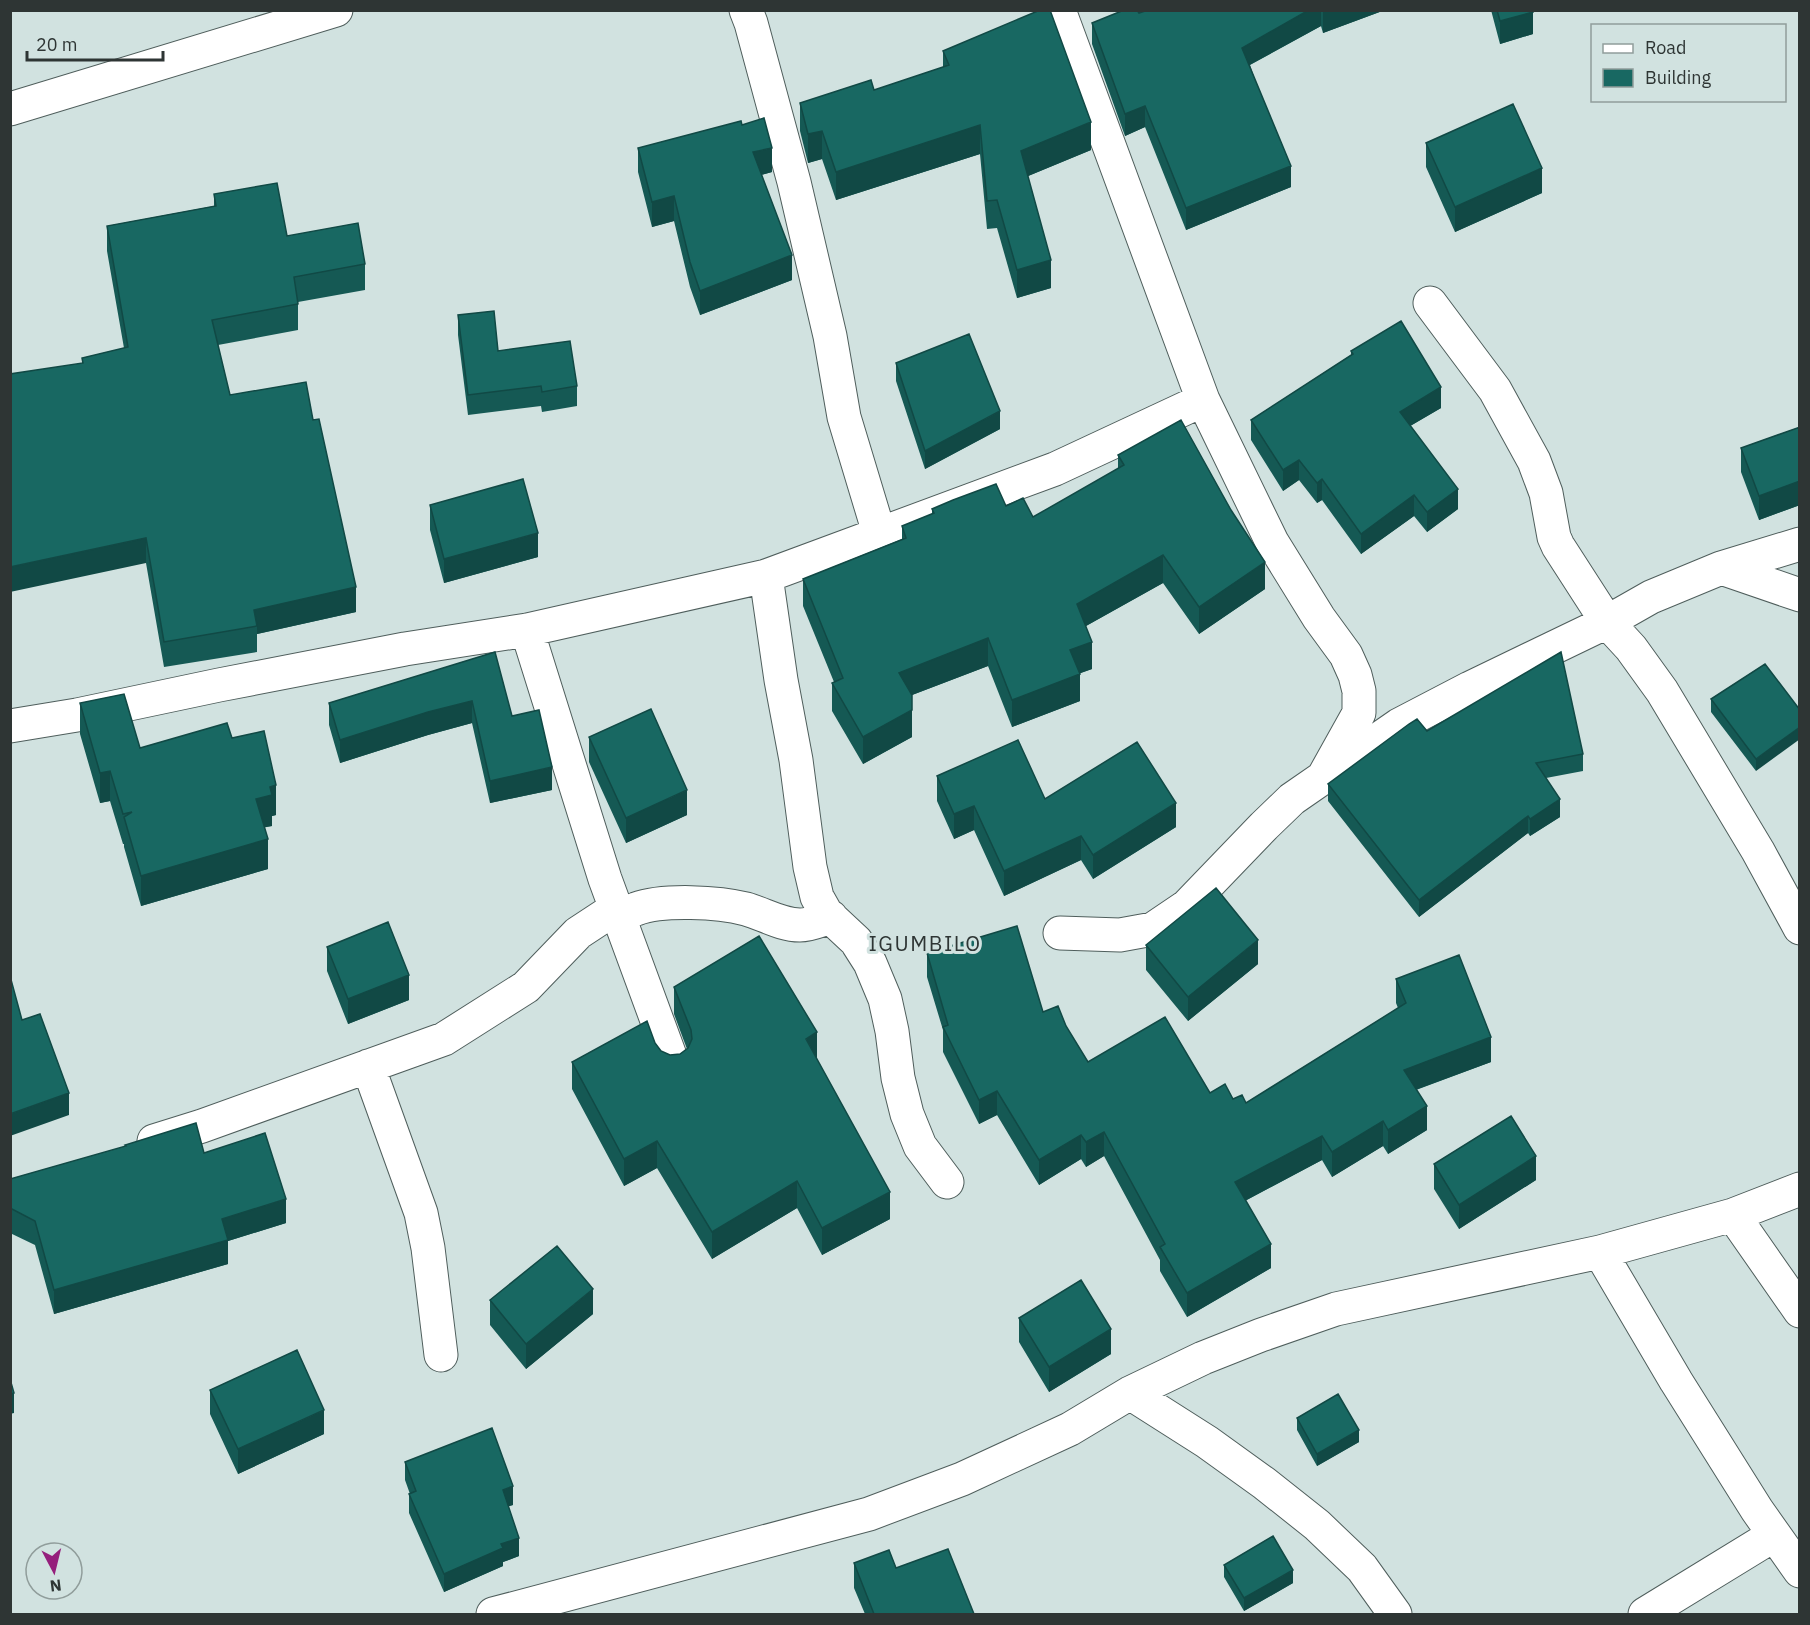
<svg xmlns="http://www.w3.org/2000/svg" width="1810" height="1625" font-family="'IBM Plex Sans',sans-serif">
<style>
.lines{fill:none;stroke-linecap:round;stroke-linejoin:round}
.minor-casing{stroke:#4f5e5c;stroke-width:35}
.trunk-casing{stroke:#4f5e5c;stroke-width:35}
.minor{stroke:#fff;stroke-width:33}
.trunk{stroke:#fff;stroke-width:33}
.wall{fill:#155954}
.shaded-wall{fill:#114945}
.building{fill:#186862;stroke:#114945;stroke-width:1.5}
.labels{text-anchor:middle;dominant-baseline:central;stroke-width:6;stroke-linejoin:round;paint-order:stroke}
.quarter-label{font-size:21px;letter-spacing:1.5px;fill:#2e3534;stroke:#d1e2e0}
</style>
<rect width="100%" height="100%" fill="#d1e2e0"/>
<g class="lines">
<g class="minor-casing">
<path id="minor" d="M 746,10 L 751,23 L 794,182 L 830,336 L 844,417 L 879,533
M 1059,10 L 1203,400 L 1272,542 L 1319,618 L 1346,655 L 1355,675 L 1359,691 L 1359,713 L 1325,774
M 1430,303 L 1495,390 L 1534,461 L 1546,493 L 1554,537 L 1558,546 L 1607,622 L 1631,648 L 1662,691 L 1758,851 L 1800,928
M 1721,568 L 1800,595
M 766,576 L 781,680 L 796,760 L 810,867 L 817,897 L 826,913 L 856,941 L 870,963 L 885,999 L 892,1031 L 898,1078 L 907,1114 L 920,1146 L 947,1182
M 527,630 L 605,879 L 673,1064
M 10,726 L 77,715 L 219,685 L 405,649 L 527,630 L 766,576 L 1055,469 L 1203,400
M 619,917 C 625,914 630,911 636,909 C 663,899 719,902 746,909 C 764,914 781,925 800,925 C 810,925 821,920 831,917
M 1060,933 L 1120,935 L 1153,929 L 1187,906 L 1264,826 L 1292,799 L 1399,725 L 1470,688 L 1607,622 L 1651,597 L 1721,568 L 1800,544
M 368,1066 L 421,1213 L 428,1248 L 441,1355
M 154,1141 L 202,1126 L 444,1039 L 526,987 L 578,933 L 616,908
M 1733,1215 L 1800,1311
M 1600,1252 L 1676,1381 L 1757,1510 L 1800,1571
M 1130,1393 L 1207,1442 L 1264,1483 L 1317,1525 L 1362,1568 L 1395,1614
M 493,1614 L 869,1514 L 962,1479 L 1070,1429 L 1130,1393 L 1203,1358 L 1261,1335 L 1336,1309 L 1600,1252 L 1733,1215 L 1800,1189
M 1645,1614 L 1774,1535"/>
</g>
<g class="trunk-casing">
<path id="trunk" d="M 10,109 L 336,10"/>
</g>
<use href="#minor" class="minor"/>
<use href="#trunk" class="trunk"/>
</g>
<path class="wall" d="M 1148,10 L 1385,10 L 1323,33 L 1321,26 L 1250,65 L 1291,187 L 1186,230 L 1145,127 L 1125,136 L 1092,44 L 1092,23 Z
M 1491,10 L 1532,10 L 1533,34 L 1500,44 Z
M 943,51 L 1091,150 L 1028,176 L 1051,288 L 1017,298 L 997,228 L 987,229 L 980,154 L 836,200 L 822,159 L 808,163 L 800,131 L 800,103 L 874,90 L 943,67 Z
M 742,125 L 772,172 L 761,175 L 792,280 L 700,315 L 690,287 L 674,221 L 652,227 L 638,172 L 638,148 Z
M 1426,143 L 1542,193 L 1455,232 L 1426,167 Z
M 214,194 L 287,236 L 365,264 L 365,290 L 298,302 L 298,330 L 218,345 L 230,395 L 313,420 L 356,612 L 257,634 L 257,652 L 164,667 L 146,563 L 82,363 L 82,358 L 124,348 L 107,251 L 107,226 L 214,206 Z
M 458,315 L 498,351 L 577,386 L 577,406 L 542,412 L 541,406 L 468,415 L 458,335 Z
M 1351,351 L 1441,408 L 1410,426 L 1458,509 L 1427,532 L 1414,516 L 1361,554 L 1322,500 L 1317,503 L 1299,480 L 1283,491 L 1251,440 L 1251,420 L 1351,355 Z
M 896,363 L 1000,429 L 925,469 L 896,381 Z
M 1800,427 L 1800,505 L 1759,520 L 1741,472 L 1741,448 Z
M 1118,455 L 1265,589 L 1199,634 L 1163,583 L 1086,626 L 1092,669 L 1080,673 L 1080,701 L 1012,727 L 988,666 L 912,695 L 912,737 L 863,764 L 832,711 L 832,683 L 834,682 L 803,606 L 803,579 L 902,539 L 902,526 L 932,514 L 932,509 L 1006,506 L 1033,517 L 1118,469 Z
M 430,505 L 538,557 L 444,583 L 430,530 Z
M 495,652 L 512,716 L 552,790 L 490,803 L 472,723 L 428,735 L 340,763 L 329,725 L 329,703 Z
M 1765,664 L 1756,771 L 1711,712 L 1711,699 Z
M 80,703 L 140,748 L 232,738 L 276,815 L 272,816 L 272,826 L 264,827 L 268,869 L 141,906 L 124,847 L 124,844 L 123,844 L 110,801 L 100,803 L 80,734 Z
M 1427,731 L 1583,754 L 1583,771 L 1546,778 L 1560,817 L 1530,836 L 1528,833 L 1419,917 L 1328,801 L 1328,784 Z
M 589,737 L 687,815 L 626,843 L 589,762 Z
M 937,776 L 1045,799 L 1176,827 L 1093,879 L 1081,860 L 1004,896 L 974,830 L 954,839 L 937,801 Z
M 1146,945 L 1258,964 L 1188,1021 L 1146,970 Z
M 327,947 L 409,1000 L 348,1024 L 327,971 Z
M 927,953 L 1043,1012 L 1066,1026 L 1088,1062 L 1233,1099 L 1246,1103 L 1398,1008 L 1396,1003 L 1396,979 L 1491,1062 L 1416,1090 L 1427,1130 L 1388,1154 L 1383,1146 L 1332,1177 L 1322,1160 L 1245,1201 L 1271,1268 L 1187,1317 L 1160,1271 L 1160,1260 L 1104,1156 L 1086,1167 L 1081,1159 L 1039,1185 L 997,1115 L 979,1124 L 943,1052 L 943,1030 L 927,977 Z
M 674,987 L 817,1059 L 890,1219 L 822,1255 L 797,1208 L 712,1259 L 657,1168 L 624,1186 L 572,1089 L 572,1062 L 655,1043 L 661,1051 L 670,1055 L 680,1054 L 687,1049 L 674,1014 Z
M 204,1153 L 286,1223 L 228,1241 L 228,1264 L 54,1314 L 35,1245 L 10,1233 L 10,1179 Z
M 1434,1164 L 1536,1180 L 1459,1229 L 1434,1189 Z
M 490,1300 L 593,1314 L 526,1369 L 490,1325 Z
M 1019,1318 L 1111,1354 L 1049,1392 L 1019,1342 Z
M 210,1390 L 324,1434 L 238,1474 L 210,1414 Z
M 1297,1418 L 1359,1442 L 1317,1466 L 1297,1430 Z
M 10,1460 L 12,1469 L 12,1489 L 10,1489 Z
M 405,1462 L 513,1505 L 508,1506 L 519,1556 L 503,1562 L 503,1566 L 444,1592 L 409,1513 L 409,1494 L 410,1494 L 405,1480 Z
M 854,1563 L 896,1568 L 974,1614 L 865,1614 L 854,1588 Z
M 1224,1565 L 1293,1583 L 1244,1611 L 1224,1577 Z"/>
<path class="shaded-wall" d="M 1309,10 L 1321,10 L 1321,26 L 1242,69 L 1242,48 Z
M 1325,10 L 1385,10 L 1323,33 L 1323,11 Z
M 1533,12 L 1533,34 L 1500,44 L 1500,21 Z
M 1145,106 L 1145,127 L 1125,136 L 1125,114 Z
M 1091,122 L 1091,150 L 1021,179 L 1021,151 Z
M 980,125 L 980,154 L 836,200 L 836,172 Z
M 822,131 L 822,159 L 808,163 L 808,134 Z
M 772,148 L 772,172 L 753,177 L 753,152 Z
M 1291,166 L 1291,187 L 1186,230 L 1186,208 Z
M 1542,168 L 1542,193 L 1455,232 L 1455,207 Z
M 674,196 L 674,221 L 652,227 L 652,202 Z
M 792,255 L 792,280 L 700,315 L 700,291 Z
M 1051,260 L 1051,288 L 1017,298 L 1017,270 Z
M 1441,387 L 1441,408 L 1400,432 L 1400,412 Z
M 1000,411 L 1000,429 L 925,469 L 925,451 Z
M 1299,460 L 1299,480 L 1283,491 L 1283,470 Z
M 1322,479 L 1322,500 L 1317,503 L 1317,483 Z
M 1800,481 L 1800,505 L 1759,520 L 1759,496 Z
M 1458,489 L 1458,509 L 1427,532 L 1427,512 Z
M 1414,495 L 1414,516 L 1361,554 L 1361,534 Z
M 538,533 L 538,557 L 444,583 L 444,559 Z
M 146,538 L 146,563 L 10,592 L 10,567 Z
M 1163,555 L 1163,583 L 1077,631 L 1077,604 Z
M 1265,562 L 1265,589 L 1199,634 L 1199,607 Z
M 356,587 L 356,612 L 257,634 L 257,626 L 254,610 Z
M 988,638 L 988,666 L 899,700 L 899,673 Z
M 1092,642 L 1092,669 L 1070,677 L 1070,650 Z
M 1080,674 L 1080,701 L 1012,727 L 1012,700 Z
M 472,701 L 472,723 L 428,735 L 340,763 L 340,740 L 428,712 Z
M 912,710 L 912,737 L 863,764 L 863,737 Z
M 1800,727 L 1800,739 L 1756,771 L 1756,759 Z
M 552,767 L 552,790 L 490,803 L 490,781 Z
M 110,771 L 110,801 L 100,803 L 100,773 Z
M 276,785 L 276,815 L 272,816 L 272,826 L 256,829 L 256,799 L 270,787 Z
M 687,790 L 687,815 L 626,843 L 626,818 Z
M 1560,799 L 1560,817 L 1530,836 L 1530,819 Z
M 1176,803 L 1176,827 L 1093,879 L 1093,855 Z
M 974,806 L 974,830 L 954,839 L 954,814 Z
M 1528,816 L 1528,833 L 1419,917 L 1419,900 Z
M 1081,836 L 1081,860 L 1004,896 L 1004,871 Z
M 268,839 L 268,869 L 141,906 L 141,876 Z
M 1258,940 L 1258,964 L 1188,1021 L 1188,997 Z
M 409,975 L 409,1000 L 348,1024 L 348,999 Z
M 817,1032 L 817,1059 L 806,1039 Z
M 1491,1037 L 1491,1062 L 1404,1094 L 1404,1070 Z
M 997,1091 L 997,1115 L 979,1124 L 979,1100 Z
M 69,1093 L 69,1115 L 10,1136 L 10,1114 Z
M 1427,1106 L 1427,1130 L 1388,1154 L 1388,1130 Z
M 1383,1121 L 1383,1146 L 1332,1177 L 1332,1152 Z
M 1104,1132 L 1104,1156 L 1086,1167 L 1086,1142 Z
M 1081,1135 L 1081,1159 L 1039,1185 L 1039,1160 Z
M 1322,1136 L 1322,1160 L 1235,1206 L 1235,1182 Z
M 657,1141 L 657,1168 L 624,1186 L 624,1159 Z
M 1536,1156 L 1536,1180 L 1459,1229 L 1459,1205 Z
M 797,1181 L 797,1208 L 712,1259 L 712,1232 Z
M 890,1192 L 890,1219 L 822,1255 L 822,1228 Z
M 286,1199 L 286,1223 L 228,1241 L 228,1264 L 54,1314 L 54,1290 L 222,1219 Z
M 1271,1244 L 1271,1268 L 1187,1317 L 1187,1293 Z
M 593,1289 L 593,1314 L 526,1369 L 526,1344 Z
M 1111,1329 L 1111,1354 L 1049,1392 L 1049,1367 Z
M 14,1393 L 14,1413 L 10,1414 L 10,1394 Z
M 324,1410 L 324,1434 L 238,1474 L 238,1449 Z
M 1359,1430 L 1359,1442 L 1317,1466 L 1317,1454 Z
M 513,1486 L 513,1505 L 503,1508 L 503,1490 Z
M 519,1538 L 519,1556 L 503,1562 L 503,1566 L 444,1592 L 444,1574 L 501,1544 Z
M 1293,1570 L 1293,1583 L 1244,1611 L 1244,1598 Z"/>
<path class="building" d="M 1040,10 L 1050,10 L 1091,122 L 1021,151 L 1051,260 L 1017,270 L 997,200 L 987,201 L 980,125 L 836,172 L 822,131 L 808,134 L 800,103 L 871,80 L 874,90 L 949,65 L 943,51 Z
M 1124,10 L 1137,10 L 1139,13 L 1148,10 L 1309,10 L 1242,48 L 1291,166 L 1186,208 L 1145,106 L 1125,114 L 1092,23 Z
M 1497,10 L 1532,10 L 1533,12 L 1500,21 Z
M 1513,104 L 1542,168 L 1455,207 L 1426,143 Z
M 764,118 L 772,148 L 753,152 L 792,255 L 700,291 L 690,262 L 674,196 L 652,202 L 638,148 L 741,121 L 742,125 Z
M 277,183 L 287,236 L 358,223 L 365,264 L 294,277 L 298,304 L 212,320 L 230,395 L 306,382 L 313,420 L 319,419 L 356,587 L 254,610 L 257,626 L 164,642 L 146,538 L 10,567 L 10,374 L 83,363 L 82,358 L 128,347 L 107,226 L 216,206 L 214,194 Z
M 494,311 L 498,351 L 570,341 L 577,386 L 542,392 L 541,386 L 468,395 L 458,315 Z
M 1401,321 L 1441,387 L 1400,412 L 1458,489 L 1427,512 L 1414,495 L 1361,534 L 1322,479 L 1317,483 L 1299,460 L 1283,470 L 1251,420 L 1353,354 L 1351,351 Z
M 969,334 L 1000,411 L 925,451 L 896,363 Z
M 1181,420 L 1231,510 L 1265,562 L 1199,607 L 1163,555 L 1077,604 L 1092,642 L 1070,650 L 1080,674 L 1012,700 L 988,638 L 899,673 L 912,695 L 912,710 L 863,737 L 832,683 L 843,678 L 803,579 L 906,538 L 902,526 L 934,513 L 932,509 L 953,500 L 996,484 L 1006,506 L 1023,498 L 1033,517 L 1124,465 L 1118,455 Z
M 1800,427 L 1800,481 L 1759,496 L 1741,448 Z
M 523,479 L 538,533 L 444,559 L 430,505 Z
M 495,652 L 512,716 L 539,710 L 552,767 L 490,781 L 472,701 L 428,712 L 340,740 L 329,703 Z
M 1561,652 L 1583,754 L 1536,763 L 1560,799 L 1530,819 L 1528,816 L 1419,900 L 1328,784 L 1409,724 L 1417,719 L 1427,731 Z
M 1765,664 L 1800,710 L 1800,727 L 1756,759 L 1711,699 Z
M 124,694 L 140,748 L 227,723 L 232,738 L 264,731 L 276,785 L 270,787 L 272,795 L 256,799 L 268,839 L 141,876 L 124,817 L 132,812 L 123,814 L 110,771 L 100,773 L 80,703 Z
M 651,709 L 687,790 L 626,818 L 589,737 Z
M 1018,740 L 1045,799 L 1137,742 L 1176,803 L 1093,855 L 1081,836 L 1004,871 L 974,806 L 954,814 L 937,776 Z
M 1216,888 L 1258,940 L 1188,997 L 1146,945 Z
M 388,922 L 409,975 L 348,999 L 327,947 Z
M 1017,926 L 1043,1012 L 1058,1006 L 1066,1026 L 1088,1062 L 1165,1017 L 1210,1093 L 1225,1084 L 1233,1099 L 1242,1095 L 1246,1103 L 1406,1003 L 1396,979 L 1459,955 L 1491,1037 L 1404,1070 L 1427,1106 L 1388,1130 L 1383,1121 L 1332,1152 L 1322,1136 L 1235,1182 L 1271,1244 L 1187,1293 L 1160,1247 L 1165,1244 L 1104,1132 L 1086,1142 L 1081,1135 L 1039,1160 L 997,1091 L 979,1100 L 943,1027 L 948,1025 L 927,953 Z
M 759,936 L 817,1032 L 806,1039 L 890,1192 L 822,1228 L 797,1181 L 712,1232 L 657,1141 L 624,1159 L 572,1062 L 647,1021 L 655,1043 L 661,1051 L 670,1055 L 680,1054 L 688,1048 L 692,1039 L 691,1030 L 674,987 Z
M 10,976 L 22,1020 L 40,1014 L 69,1093 L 10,1114 Z
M 1511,1116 L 1536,1156 L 1459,1205 L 1434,1164 Z
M 196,1123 L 204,1153 L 265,1133 L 286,1199 L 222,1219 L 228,1240 L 54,1290 L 35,1221 L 10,1208 L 10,1179 L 126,1146 L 125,1145 Z
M 557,1246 L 593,1289 L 526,1344 L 490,1300 Z
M 1081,1280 L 1111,1329 L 1049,1367 L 1019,1318 Z
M 297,1350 L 324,1410 L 238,1449 L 210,1390 Z
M 10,1379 L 14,1393 L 10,1394 Z
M 1338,1394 L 1359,1430 L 1317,1454 L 1297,1418 Z
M 492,1428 L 513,1486 L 503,1490 L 519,1538 L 501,1544 L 503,1548 L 444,1574 L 409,1494 L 416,1491 L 405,1462 Z
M 1273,1536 L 1293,1570 L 1244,1598 L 1224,1565 Z
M 948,1549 L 974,1614 L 874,1614 L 854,1563 L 889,1550 L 896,1568 Z"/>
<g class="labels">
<g class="quarter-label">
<text x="925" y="943">IGUMBILO</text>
</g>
</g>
<rect width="1810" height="1625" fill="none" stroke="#2e3534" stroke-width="24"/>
<rect x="1591" y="24" width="195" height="78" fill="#d1e2e0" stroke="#909d9b" stroke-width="1.5"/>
<rect x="1603" y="44" width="30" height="9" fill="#ffffff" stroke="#909d9b" stroke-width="1.5"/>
<text x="1645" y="54" font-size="18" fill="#2e3534">Road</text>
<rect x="1603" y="69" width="30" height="18" fill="#186862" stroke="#909d9b" stroke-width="1.5"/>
<text x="1645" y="84" font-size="18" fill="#2e3534">Building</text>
<g transform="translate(54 1571) rotate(173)"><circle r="28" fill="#d1e2e0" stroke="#909d9b" stroke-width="1.5"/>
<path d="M0-4.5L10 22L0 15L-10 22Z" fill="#951f7c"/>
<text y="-9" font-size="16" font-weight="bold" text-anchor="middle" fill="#2e3534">N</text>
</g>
<path d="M27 51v9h136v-9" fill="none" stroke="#2e3534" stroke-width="3"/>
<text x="36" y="51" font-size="18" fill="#2e3534" stroke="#d1e2e0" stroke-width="4.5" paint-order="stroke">20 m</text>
</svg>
